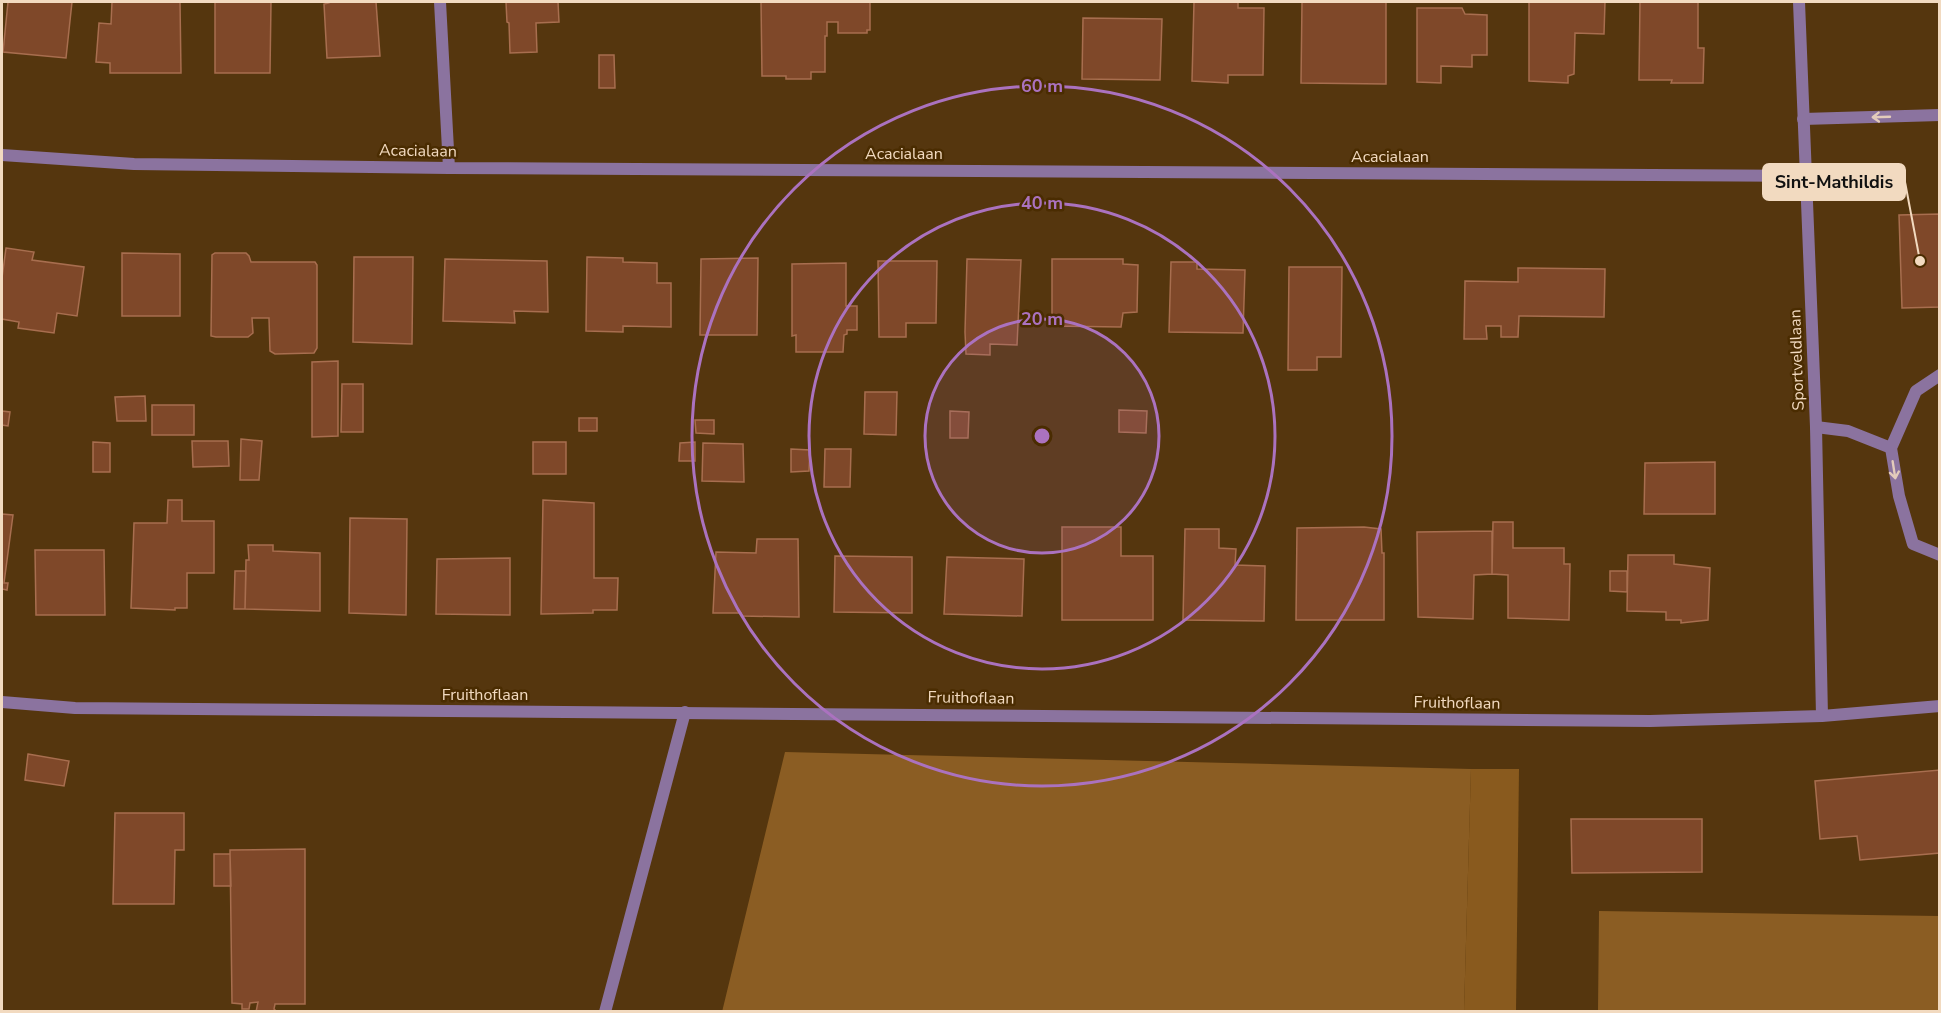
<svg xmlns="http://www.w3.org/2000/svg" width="1941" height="1013" font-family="'Nunito Sans',sans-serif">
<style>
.green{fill:#8b5d23}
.forest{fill:#895a1e}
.building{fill:#7f4829;stroke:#a86e4f;stroke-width:1.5}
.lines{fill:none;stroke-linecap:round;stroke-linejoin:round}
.service{stroke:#8b739f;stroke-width:12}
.minor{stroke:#8b739f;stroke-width:12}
.oneway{stroke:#e3cbbb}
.ring{fill:none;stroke:#ab72bf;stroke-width:3}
.labels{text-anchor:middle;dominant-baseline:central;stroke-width:5;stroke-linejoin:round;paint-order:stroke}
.street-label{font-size:16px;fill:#f2dac0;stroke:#4a2c01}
.centre{fill:#ab72bf;stroke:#4a2c01;stroke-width:3}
.ring-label{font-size:18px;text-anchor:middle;font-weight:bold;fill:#ab72bf;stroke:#4a2c01;stroke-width:5;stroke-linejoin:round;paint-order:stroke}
.leader{fill:none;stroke:#f2dac0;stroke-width:2}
.callout-dot{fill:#f2dac0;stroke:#4a2c01;stroke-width:2}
.callout{fill:#f2dac0;stroke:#f2dac0;stroke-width:2}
.callout-label{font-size:18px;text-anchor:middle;font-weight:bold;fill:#111}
</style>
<rect width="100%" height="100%" fill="#55360e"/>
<path class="green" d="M 785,752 L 1471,769 L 1464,1011 L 722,1012 Z
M 1599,911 L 1939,916 L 1939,1011 L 1598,1011 Z"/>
<path class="forest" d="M 1471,769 L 1519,769 L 1516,1011 L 1464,1011 Z"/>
<path class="building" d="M 8,2 L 72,2 L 66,58 L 3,52 Z
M 112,2 L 180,2 L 181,73 L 110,73 L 110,63 L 96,62 L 99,23 L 111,24 Z
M 215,2 L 271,2 L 270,73 L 215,73 Z
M 329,2 L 376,2 L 380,56 L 327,58 L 324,4 L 329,3 Z
M 506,2 L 558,2 L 559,22 L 536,23 L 537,52 L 510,53 L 509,23 L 507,22 Z
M 761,2 L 870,2 L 870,30 L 867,30 L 867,33 L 838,33 L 838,22 L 827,22 L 827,36 L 825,36 L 825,72 L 811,72 L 811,79 L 786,79 L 786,76 L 762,76 Z
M 1194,2 L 1238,2 L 1238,8 L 1264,8 L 1263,75 L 1228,75 L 1228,83 L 1192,81 Z
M 1302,2 L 1386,2 L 1386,84 L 1301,83 Z
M 1529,2 L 1605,2 L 1604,34 L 1575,33 L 1574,74 L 1568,76 L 1568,83 L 1529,81 Z
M 1640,2 L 1698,2 L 1698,48 L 1704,48 L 1703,83 L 1671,83 L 1672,80 L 1639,80 Z
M 1417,8 L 1462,8 L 1465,14 L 1487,15 L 1487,55 L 1472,55 L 1472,67 L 1441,66 L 1441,83 L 1417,82 Z
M 1083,18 L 1162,19 L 1160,80 L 1082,79 Z
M 599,55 L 614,55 L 615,88 L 599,88 Z
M 1940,214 L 1940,307 L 1902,308 L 1899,215 Z
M 6,248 L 34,252 L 32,260 L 84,267 L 77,316 L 57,313 L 54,333 L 18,328 L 19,322 L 2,319 L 2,278 Z
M 122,253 L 180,254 L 180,316 L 122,316 Z
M 215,253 L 246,253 L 249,256 L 251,262 L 315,262 L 317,265 L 317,348 L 314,353 L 275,354 L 270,351 L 269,318 L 252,318 L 253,333 L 248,337 L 216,337 L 211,336 L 212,255 Z
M 354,257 L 413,257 L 412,344 L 353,342 Z
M 587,257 L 623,258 L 623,262 L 657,263 L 657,283 L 671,283 L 671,327 L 623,326 L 623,332 L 586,331 Z
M 758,258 L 757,335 L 700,335 L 701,259 Z
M 445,259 L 547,261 L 548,312 L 514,311 L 515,323 L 443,321 Z
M 967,259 L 1021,260 L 1017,345 L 990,344 L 990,355 L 966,354 L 965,332 Z
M 1052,259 L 1123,259 L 1123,264 L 1138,265 L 1137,312 L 1123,313 L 1121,327 L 1052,326 Z
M 878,261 L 937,261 L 936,323 L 906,323 L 906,337 L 879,337 Z
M 1171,262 L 1197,262 L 1197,269 L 1245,270 L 1243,333 L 1169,332 Z
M 846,263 L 846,306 L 857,306 L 857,330 L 847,330 L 847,334 L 844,335 L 843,352 L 796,352 L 796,335 L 792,336 L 792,264 Z
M 1289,267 L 1342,267 L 1341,357 L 1317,357 L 1317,370 L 1288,370 Z
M 1518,268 L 1605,269 L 1604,317 L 1519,316 L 1518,337 L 1501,337 L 1501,326 L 1486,326 L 1487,339 L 1464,339 L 1465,281 L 1518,282 Z
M 338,361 L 338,436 L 312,437 L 312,362 Z
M 342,384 L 363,384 L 363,432 L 341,432 Z
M 865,392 L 897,392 L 896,435 L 864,434 Z
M 145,396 L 146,421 L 117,421 L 115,397 Z
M 152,405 L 194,405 L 194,435 L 152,435 Z
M 1119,410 L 1147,411 L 1146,433 L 1119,432 Z
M 2,411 L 10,412 L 8,426 L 2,425 Z
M 950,411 L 969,412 L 968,438 L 950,438 Z
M 579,418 L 597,418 L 597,431 L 579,431 Z
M 695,420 L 714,420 L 714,434 L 696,433 Z
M 241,439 L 262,441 L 259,480 L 240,480 Z
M 192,441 L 228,441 L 229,466 L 193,467 Z
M 93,442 L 110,443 L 110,472 L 93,472 Z
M 533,442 L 566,442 L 566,474 L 533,474 Z
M 695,442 L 695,461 L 679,461 L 680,443 Z
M 703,443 L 743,444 L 744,482 L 702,481 Z
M 791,449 L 810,450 L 809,471 L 791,472 Z
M 825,449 L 851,449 L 850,487 L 824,487 Z
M 1715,462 L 1715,514 L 1644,514 L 1645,463 Z
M 168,500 L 182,500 L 182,521 L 214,521 L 214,573 L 187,573 L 187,608 L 175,608 L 175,610 L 131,608 L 134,523 L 167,523 Z
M 543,500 L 594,503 L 594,578 L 618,578 L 617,610 L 593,610 L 593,613 L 541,614 Z
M 2,514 L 13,515 L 4,583 L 8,583 L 7,590 L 2,589 Z
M 350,518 L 407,519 L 406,615 L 349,613 Z
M 1493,522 L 1513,522 L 1513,548 L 1564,548 L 1564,564 L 1570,564 L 1569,620 L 1508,618 L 1508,575 L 1492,574 Z
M 1062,527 L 1121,527 L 1121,556 L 1153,556 L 1153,620 L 1062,620 Z
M 1364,527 L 1381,529 L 1382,553 L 1384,553 L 1384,620 L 1296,620 L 1297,528 Z
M 1185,529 L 1219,529 L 1219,548 L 1236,549 L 1235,565 L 1265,566 L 1264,621 L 1183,620 Z
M 1492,531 L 1492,574 L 1474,575 L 1473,619 L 1418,617 L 1417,532 Z
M 757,539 L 798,539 L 799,617 L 742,616 L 741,613 L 713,613 L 716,552 L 756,553 Z
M 248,545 L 273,545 L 273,551 L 320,553 L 320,611 L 245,609 L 246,560 L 249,560 Z
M 35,550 L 104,550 L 105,615 L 36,615 Z
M 1628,555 L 1674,555 L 1674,564 L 1710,568 L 1708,620 L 1681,623 L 1681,620 L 1666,620 L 1666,612 L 1627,611 Z
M 835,556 L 912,557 L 912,613 L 834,612 Z
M 947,557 L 1024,559 L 1022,616 L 944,614 Z
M 510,558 L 510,615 L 436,614 L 437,559 Z
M 235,571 L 246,571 L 245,609 L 234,609 Z
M 1610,571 L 1627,571 L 1627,592 L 1610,591 Z
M 28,754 L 69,761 L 64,786 L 25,780 Z
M 1940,770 L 1940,853 L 1860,860 L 1857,836 L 1820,839 L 1815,781 Z
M 115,813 L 184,813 L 184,850 L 175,850 L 174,904 L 113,904 Z
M 1571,819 L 1702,819 L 1702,872 L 1572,873 Z
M 305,849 L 305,1004 L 275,1004 L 274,1009 L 277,1012 L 256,1012 L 258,1002 L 250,1003 L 249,1009 L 242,1009 L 242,1004 L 232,1003 L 230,850 Z
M 214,854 L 230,854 L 231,886 L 214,886 Z"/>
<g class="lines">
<path class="service" d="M 1803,119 L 1940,115
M 1816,427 L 1848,431 L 1891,448 L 1899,496 L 1913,544 L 1940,555
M 1891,448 L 1916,391 L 1940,375
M 605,1012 L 685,712"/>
<path class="minor" d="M 440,2 L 449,168
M 1799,2 L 1816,427 L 1822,716
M 2,155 L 134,164 L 449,168 L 1807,176
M 2,702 L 75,708 L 1650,721 L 1822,716 L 1940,706"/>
</g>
<defs><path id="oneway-shaft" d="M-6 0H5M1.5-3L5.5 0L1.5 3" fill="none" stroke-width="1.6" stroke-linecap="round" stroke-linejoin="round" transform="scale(1.5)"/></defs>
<g class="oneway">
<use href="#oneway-shaft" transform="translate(1881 117) rotate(178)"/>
<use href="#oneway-shaft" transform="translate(1894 470) rotate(81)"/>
</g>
<circle cx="1042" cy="436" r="117" fill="#ab72bf" fill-opacity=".12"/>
<g class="ring">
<circle cx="1042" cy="436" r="117"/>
<circle cx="1042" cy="436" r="233"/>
<circle cx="1042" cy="436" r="350"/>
</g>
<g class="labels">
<g class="street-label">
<text transform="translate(418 151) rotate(1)">Acacialaan</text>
<text x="904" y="154">Acacialaan</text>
<text x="1390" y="157">Acacialaan</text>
<text transform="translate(1797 360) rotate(-92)">Sportveldlaan</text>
<text x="485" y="695">Fruithoflaan</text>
<text transform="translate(971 698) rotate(1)">Fruithoflaan</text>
<text transform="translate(1457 703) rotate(1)">Fruithoflaan</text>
</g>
</g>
<circle cx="1042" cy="436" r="9" class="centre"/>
<g class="ring-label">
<text x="1042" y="92">60 m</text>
<text x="1042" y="209">40 m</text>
<text x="1042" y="325">20 m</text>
</g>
<path class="leader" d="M1920 261L1905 182"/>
<circle class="callout-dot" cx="1920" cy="261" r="6"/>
<rect class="callout" x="1763" y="164" width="142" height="36" rx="6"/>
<g class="callout-label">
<text x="1834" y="188">Sint-Mathildis</text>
</g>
<rect width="1941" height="1013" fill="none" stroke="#f2dac0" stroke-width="6"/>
</svg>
